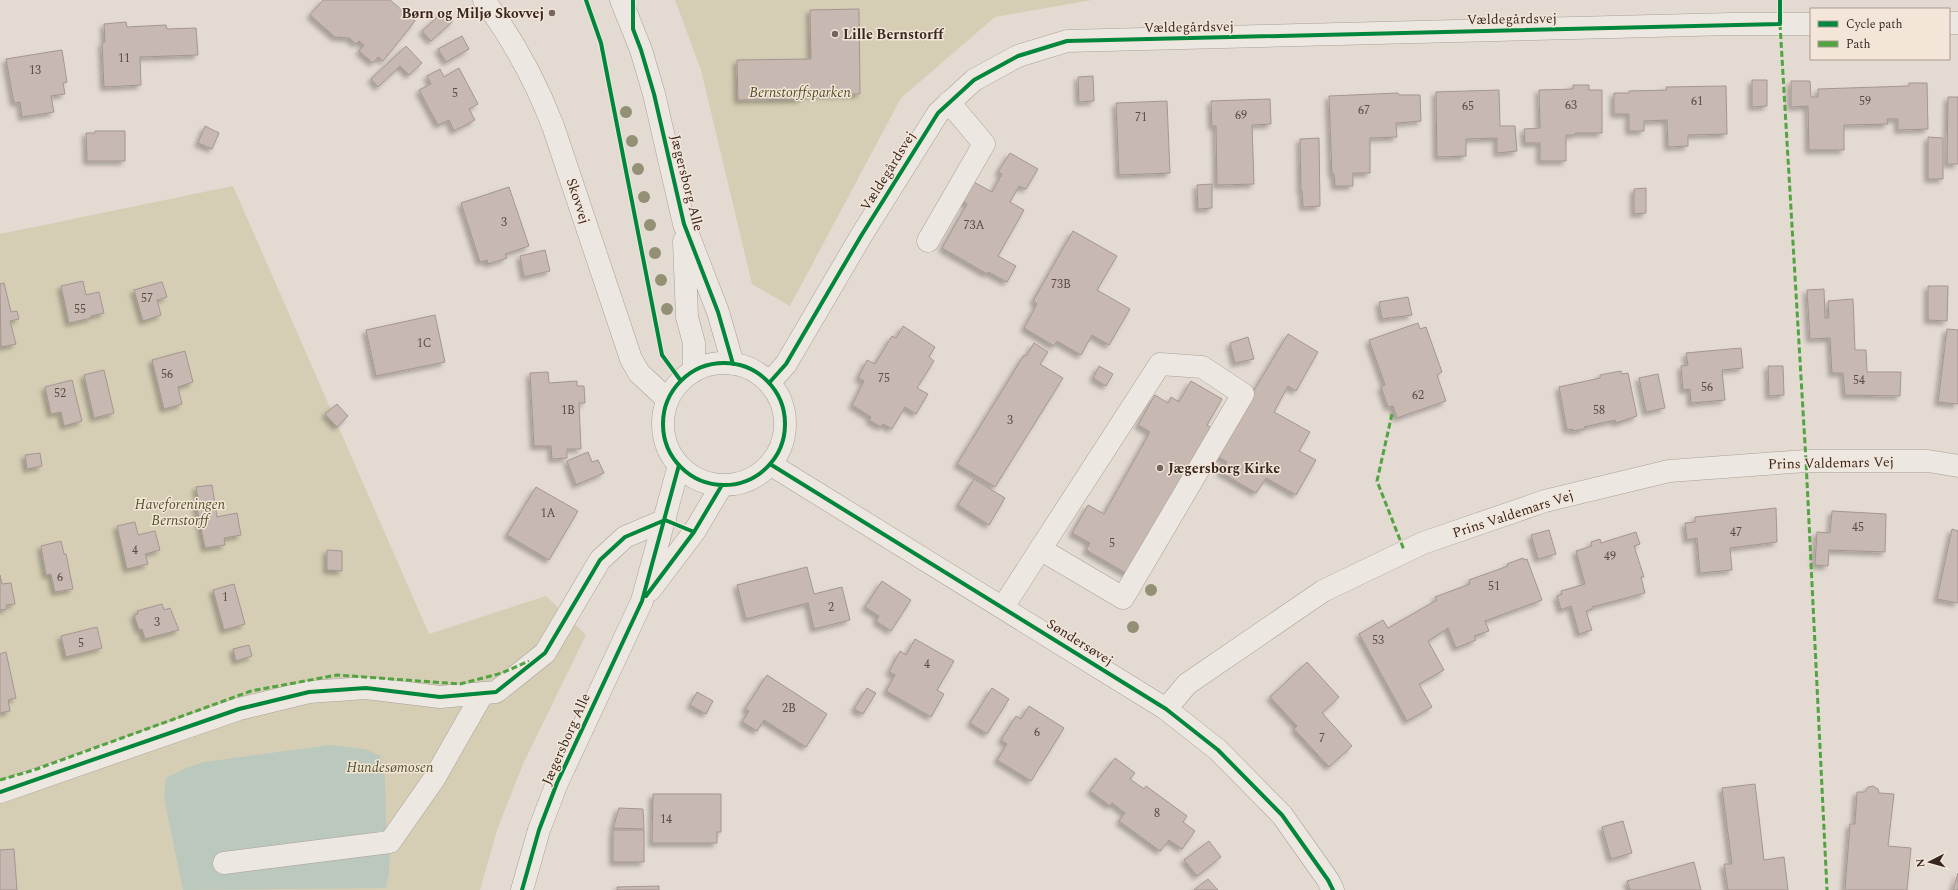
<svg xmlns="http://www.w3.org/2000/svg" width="1958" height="890" font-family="Spectral,serif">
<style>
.green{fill:#d5ceb4}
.water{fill:#bac8bd}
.building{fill:#c8b8b2;stroke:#a49690;filter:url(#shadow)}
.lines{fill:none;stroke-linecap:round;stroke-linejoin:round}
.minor-casing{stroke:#a9a099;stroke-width:23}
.minor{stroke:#ece7e1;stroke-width:22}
.quiet{stroke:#53a341;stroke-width:3;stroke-dasharray:6 3;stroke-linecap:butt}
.cycleway-casing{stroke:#f3e6d8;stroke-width:6}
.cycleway{stroke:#00873e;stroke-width:4}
.tree{fill:#939075}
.poi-dot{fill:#74665f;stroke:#f3e6d8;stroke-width:1.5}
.labels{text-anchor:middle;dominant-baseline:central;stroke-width:3;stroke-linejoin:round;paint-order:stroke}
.number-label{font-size:12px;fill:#5c4b45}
.poi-label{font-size:14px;font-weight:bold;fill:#382721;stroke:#f3e6d8;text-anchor:start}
.street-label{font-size:14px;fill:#382721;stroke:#f3e6d8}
.park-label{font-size:14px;font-style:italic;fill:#515329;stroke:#f3e6d8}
</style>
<defs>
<filter id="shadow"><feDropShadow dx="-3.5" dy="3.5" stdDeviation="2" flood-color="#0004"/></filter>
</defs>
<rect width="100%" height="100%" fill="#e3dad1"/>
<path class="green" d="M 675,0 L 1092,0 L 995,17 L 901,98 L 790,306 L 752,284 L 701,70 Z
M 233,186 L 429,634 L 546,596 L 586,635 L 523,764 L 497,830 L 480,890 L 0,890 L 0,234 Z"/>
<path class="water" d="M 330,745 L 365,749 L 380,756 L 385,779 L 386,831 L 390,851 L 389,872 L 386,888 L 183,890 L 164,797 L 166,778 L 186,768 L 204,762 Z"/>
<path class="building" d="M 323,0 L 390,0 L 415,21 L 383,61 L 378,57 L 373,63 L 359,51 L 364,45 L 359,41 L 356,44 L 349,38 L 335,37 L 310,15 Z
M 859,9 L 860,94 L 802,95 L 802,99 L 738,100 L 737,60 L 811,59 L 810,10 Z
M 444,11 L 453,21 L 431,41 L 422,31 Z
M 126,22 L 127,27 L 166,25 L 167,29 L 196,28 L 198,55 L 140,57 L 141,85 L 104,87 L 102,43 L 105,42 L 104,24 Z
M 462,36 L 469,49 L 446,62 L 438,49 Z
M 406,46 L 422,63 L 409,75 L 400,66 L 378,87 L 371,79 Z
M 62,50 L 67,82 L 63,83 L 65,94 L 51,96 L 54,112 L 22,117 L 20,102 L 14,103 L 6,59 Z
M 459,68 L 478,104 L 469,109 L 475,120 L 454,131 L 449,120 L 438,125 L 419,90 L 431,84 L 427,76 L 440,69 L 444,77 Z
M 1093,76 L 1094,101 L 1079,102 L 1078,77 Z
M 1752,80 L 1767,80 L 1767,106 L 1752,107 Z
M 1791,81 L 1810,81 L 1811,97 L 1818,97 L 1818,89 L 1909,86 L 1909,83 L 1927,83 L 1928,129 L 1898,130 L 1898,119 L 1887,119 L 1888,124 L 1844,125 L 1844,150 L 1809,150 L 1808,106 L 1791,107 Z
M 1573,85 L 1589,85 L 1589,90 L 1602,90 L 1602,133 L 1575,133 L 1575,135 L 1566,135 L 1566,161 L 1540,161 L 1540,143 L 1525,143 L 1524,129 L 1540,128 L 1539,90 L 1573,89 Z
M 1726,86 L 1727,134 L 1688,135 L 1688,146 L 1668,147 L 1667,120 L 1644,121 L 1644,131 L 1629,131 L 1629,114 L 1614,114 L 1614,93 L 1629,93 L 1629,91 L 1667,90 L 1666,87 Z
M 1499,90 L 1500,126 L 1515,126 L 1517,151 L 1497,153 L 1497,138 L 1466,139 L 1466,156 L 1437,157 L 1436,92 Z
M 1398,93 L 1399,95 L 1420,95 L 1421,121 L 1396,123 L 1397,137 L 1370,138 L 1370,173 L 1353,173 L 1353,186 L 1335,186 L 1334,174 L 1332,174 L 1329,96 Z
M 1948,97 L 1958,97 L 1958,164 L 1947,164 Z
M 1270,99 L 1271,124 L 1252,125 L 1254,184 L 1217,185 L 1216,126 L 1212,126 L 1211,101 Z
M 1167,101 L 1170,173 L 1119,175 L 1116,103 Z
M 205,126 L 219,133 L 212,149 L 198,143 Z
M 95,131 L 125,131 L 125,161 L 87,161 L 86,133 L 95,133 Z
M 1928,137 L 1943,138 L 1943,179 L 1928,179 Z
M 1319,138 L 1320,206 L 1303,207 L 1302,191 L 1301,191 L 1300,139 Z
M 1010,153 L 1038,169 L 1026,189 L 1019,186 L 1010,202 L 1024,210 L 998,256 L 1016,266 L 1007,282 L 988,272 L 987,274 L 942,248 L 967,204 L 961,200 L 972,181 L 992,192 L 1002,174 L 998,172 Z
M 1212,184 L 1212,208 L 1198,209 L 1197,185 Z
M 509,187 L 529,246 L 505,254 L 507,258 L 488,264 L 487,260 L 480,262 L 461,203 Z
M 1646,188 L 1646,213 L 1634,214 L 1634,189 Z
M 1073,231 L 1117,256 L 1097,290 L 1130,309 L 1109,345 L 1092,335 L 1081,355 L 1057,341 L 1054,346 L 1024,328 L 1037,304 L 1033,301 Z
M 545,250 L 550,271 L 524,277 L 520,256 Z
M 83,281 L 86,295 L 99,292 L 104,313 L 91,316 L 91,318 L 69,323 L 61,286 Z
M 162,282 L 167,297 L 157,300 L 161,315 L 143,321 L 134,290 Z
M 4,283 L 11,312 L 17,311 L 19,319 L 10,321 L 16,344 L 1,347 L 0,284 Z
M 1928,286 L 1948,286 L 1947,321 L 1928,320 Z
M 1824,289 L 1825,318 L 1829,318 L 1828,301 L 1853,299 L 1855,350 L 1866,350 L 1867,372 L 1901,372 L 1900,396 L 1845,395 L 1843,373 L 1832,373 L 1830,338 L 1810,339 L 1807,290 Z
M 1408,297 L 1412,315 L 1382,319 L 1379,302 Z
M 435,315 L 445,362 L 376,376 L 366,330 Z
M 1418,323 L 1420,329 L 1426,327 L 1442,372 L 1437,375 L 1446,401 L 1397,418 L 1393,406 L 1388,407 L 1381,387 L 1385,385 L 1369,340 Z
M 903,326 L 935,347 L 929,357 L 934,361 L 917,388 L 928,394 L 916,414 L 905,407 L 892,429 L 883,424 L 881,427 L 869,420 L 871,417 L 852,405 L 864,381 L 858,378 L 867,360 L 875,364 L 892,336 L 896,338 Z
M 1947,329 L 1958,330 L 1958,404 L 1938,402 Z
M 1288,334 L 1318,352 L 1296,391 L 1288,386 L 1274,412 L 1310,432 L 1299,451 L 1316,460 L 1296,495 L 1266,478 L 1256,493 L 1220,472 L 1227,462 L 1215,455 Z
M 1248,337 L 1254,359 L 1235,363 L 1230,343 Z
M 1034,343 L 1048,352 L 1040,364 L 1063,378 L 995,487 L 957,464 L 1024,355 L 1026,356 Z
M 1741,348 L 1743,368 L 1722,370 L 1725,400 L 1691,403 L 1690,389 L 1683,390 L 1681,366 L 1688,365 L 1686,353 Z
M 185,351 L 193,382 L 178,387 L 182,404 L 164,409 L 152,360 Z
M 1099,366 L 1113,374 L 1106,386 L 1093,378 Z
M 1768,366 L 1783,366 L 1784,395 L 1769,396 Z
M 104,370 L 114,413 L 94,418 L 84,375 Z
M 1621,371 L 1622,374 L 1628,373 L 1637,416 L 1616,423 L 1615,420 L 1584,427 L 1585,429 L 1573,431 L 1573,429 L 1567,430 L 1559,387 L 1600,378 L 1600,375 Z
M 548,372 L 549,383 L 577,381 L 577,386 L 584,386 L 585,403 L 579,403 L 581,449 L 567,449 L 567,458 L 552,459 L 551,446 L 534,446 L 530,373 Z
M 1658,374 L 1665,408 L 1646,412 L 1639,378 Z
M 72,380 L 82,421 L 64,426 L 61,412 L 51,414 L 45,387 Z
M 1191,381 L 1222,399 L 1207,425 L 1213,429 L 1129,575 L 1086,550 L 1090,543 L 1072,533 L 1088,505 L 1104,514 L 1150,432 L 1138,425 L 1155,395 L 1168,403 L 1171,397 L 1179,402 Z
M 337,404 L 348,416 L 337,427 L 325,414 Z
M 588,452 L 592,462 L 598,460 L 604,473 L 576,485 L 567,461 Z
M 40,453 L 42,466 L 27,469 L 25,455 Z
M 974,479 L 1005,498 L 989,525 L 958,505 Z
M 212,485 L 217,517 L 237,513 L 241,535 L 224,538 L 225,545 L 205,548 L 196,503 L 199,502 L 196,487 Z
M 536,487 L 578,511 L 549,560 L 507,535 Z
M 1776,508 L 1777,542 L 1730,548 L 1732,570 L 1700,573 L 1697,538 L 1687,540 L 1685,523 L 1695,522 L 1695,517 Z
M 1832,511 L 1886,514 L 1885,552 L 1829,550 L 1828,566 L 1815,565 L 1817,532 L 1830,533 Z
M 135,522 L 138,535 L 155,531 L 160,550 L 145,554 L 148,564 L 127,569 L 117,526 Z
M 1952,529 L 1958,531 L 1958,603 L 1937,599 Z
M 1549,530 L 1556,554 L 1538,559 L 1531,535 Z
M 1636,532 L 1640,544 L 1634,546 L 1644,577 L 1641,577 L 1645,593 L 1592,607 L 1592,609 L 1586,611 L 1592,630 L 1579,634 L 1571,606 L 1561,610 L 1557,596 L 1562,594 L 1561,591 L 1585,584 L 1576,551 L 1592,546 L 1591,542 L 1600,539 L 1601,543 Z
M 61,541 L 64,554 L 66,554 L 73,589 L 55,592 L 51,574 L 46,575 L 41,546 Z
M 327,550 L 342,551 L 342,571 L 327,570 Z
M 1523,558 L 1524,560 L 1527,559 L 1542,600 L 1485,621 L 1489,631 L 1474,636 L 1476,640 L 1456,648 L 1448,628 L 1428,641 L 1444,670 L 1419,684 L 1432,707 L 1407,721 L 1359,634 L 1383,620 L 1388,628 L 1437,600 L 1435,597 L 1470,584 L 1469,580 L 1508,566 L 1507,564 Z
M 807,567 L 814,594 L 842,587 L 850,620 L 814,629 L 808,603 L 746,619 L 737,585 Z
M 0,575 L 2,584 L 11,583 L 15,604 L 6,605 L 7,609 L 0,610 Z
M 882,581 L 911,600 L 891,631 L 876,621 L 879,616 L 865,607 Z
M 234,584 L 245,624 L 224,630 L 213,590 Z
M 162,604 L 164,610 L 170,608 L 179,630 L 145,639 L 142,629 L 139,630 L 134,615 L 138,614 L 137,611 Z
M 97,627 L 102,648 L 66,657 L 61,636 Z
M 915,639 L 954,661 L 937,690 L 944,694 L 931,717 L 886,691 L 895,675 L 889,672 L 900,651 L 906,655 Z
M 249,645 L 252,656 L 236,661 L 233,649 Z
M 6,652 L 16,698 L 8,700 L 10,711 L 0,713 L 0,654 Z
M 1307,662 L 1339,697 L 1322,713 L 1352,746 L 1329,767 L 1294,729 L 1297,726 L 1270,697 Z
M 767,675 L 827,714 L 806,747 L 764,720 L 757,731 L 742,722 L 749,711 L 745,709 Z
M 867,688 L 876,693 L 863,714 L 854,709 Z
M 992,688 L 1009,699 L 987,734 L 970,723 Z
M 697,692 L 713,701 L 706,714 L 690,705 Z
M 1029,706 L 1064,728 L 1031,781 L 997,760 L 1007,744 L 1001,740 L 1016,716 L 1021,719 Z
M 1115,758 L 1135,773 L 1130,779 L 1144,789 L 1146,786 L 1187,816 L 1183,822 L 1195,831 L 1182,849 L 1169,840 L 1160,851 L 1119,821 L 1125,813 L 1112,803 L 1110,806 L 1090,791 Z
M 1755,784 L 1764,860 L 1784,857 L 1788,890 L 1728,890 L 1724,864 L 1732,864 L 1722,788 Z
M 1873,786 L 1878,789 L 1879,793 L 1894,794 L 1888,846 L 1911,848 L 1907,890 L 1845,890 L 1850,824 L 1855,824 L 1857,792 L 1865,792 L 1868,787 Z
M 653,794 L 721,794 L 721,832 L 717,832 L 717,843 L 652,843 Z
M 619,808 L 643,809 L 644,829 L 613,828 Z
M 1623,821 L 1632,853 L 1611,859 L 1602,827 Z
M 613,830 L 644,830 L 644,862 L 613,862 Z
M 1209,841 L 1221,857 L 1197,876 L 1184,860 Z
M 14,849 L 17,890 L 0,890 L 0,850 Z
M 1694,862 L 1701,890 L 1630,890 L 1627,881 Z
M 1958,873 L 1958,890 L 1953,890 Z
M 1208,879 L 1218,890 L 1194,890 Z
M 659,886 L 659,890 L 617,890 L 617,887 Z"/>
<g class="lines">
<g class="minor-casing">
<path id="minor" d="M 484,0 C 514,41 535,79 553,126 L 631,359 L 639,373 L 668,400
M 621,0 L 641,50 L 654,94 L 684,224 L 718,312 L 733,364
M 1949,23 L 1958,23
M 684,241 L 687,317 L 694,343 L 694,371
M 928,241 L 984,144 L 949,102
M663 424a61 61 0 1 1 122 0a61 61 0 1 1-122 0Z
M 769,383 L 786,364 L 861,236 L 938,113 L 974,80 L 1018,56 L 1067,41 L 1731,24 L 1811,24
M 770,464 L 1166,709 L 1218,750 L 1282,815 L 1328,880 L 1333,890
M 650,590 L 694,532 L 722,485
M 1003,607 L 1160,364 L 1202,367 L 1243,394 L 1123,598 L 1040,549
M 1166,709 L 1187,684 L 1323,591 L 1423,543 L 1545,501 L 1669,471 L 1806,461 L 1928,461 L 1958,466
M 0,792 L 239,709 L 309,692 L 366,688 L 440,697 L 496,692 L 545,653 L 600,560 L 625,537 L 665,520
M 224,863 L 390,842 L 434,779 L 483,693
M 522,890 L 539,830 L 557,783 L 642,601 L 679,465"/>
</g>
<use href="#minor" class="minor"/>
<path class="quiet" d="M 1780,24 L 1806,461 L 1827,890
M 1392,414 L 1377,481 L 1404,550
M 0,780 L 34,770 L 251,691 L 337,675 L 460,684 L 502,673 L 529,661"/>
<g class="cycleway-casing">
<path id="cycleway" d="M 586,0 L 601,43 L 662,355 L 681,381
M 633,0 L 633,29 L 641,50 L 654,94 L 684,224 L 718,312 L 733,364
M663 424a61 61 0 1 1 122 0a61 61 0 1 1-122 0Z
M 769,383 L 786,364 L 861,236 L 938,113 L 974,80 L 1018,56 L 1067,41 L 1780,24 L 1780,0
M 770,464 L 1166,709 L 1218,750 L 1282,815 L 1328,880 L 1333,890
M 646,596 L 694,532 L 722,485
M 0,792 L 239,709 L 309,692 L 366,688 L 440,697 L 496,692 L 545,653 L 600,560 L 625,537 L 665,520 L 694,532
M 522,890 L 539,830 L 557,783 L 642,601 L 679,465"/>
</g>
<use href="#cycleway" class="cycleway"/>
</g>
<g class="tree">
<circle cx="626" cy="112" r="6"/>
<circle cx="632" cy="141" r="6"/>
<circle cx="638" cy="169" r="6"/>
<circle cx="644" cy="197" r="6"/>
<circle cx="650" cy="225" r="6"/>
<circle cx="655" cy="253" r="6"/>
<circle cx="661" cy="280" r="6"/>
<circle cx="667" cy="309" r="6"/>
<circle cx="1151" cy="590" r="6"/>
<circle cx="1133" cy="627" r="6"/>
</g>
<g class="poi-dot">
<circle cx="552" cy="13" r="4"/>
<circle cx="835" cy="34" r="4"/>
<circle cx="1160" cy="468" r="4"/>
</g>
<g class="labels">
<g class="number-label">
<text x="124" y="58">11</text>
<text x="35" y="70">13</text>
<text x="455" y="93">5</text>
<text x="1697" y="101">61</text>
<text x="1865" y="101">59</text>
<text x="1571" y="105">63</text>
<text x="1468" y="106">65</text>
<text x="1364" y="110">67</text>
<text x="1241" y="115">69</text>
<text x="1141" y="117">71</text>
<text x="504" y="222">3</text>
<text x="974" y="225">73A</text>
<text x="1061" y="284">73B</text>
<text x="147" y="298">57</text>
<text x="80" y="309">55</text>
<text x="424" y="343">1C</text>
<text x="167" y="374">56</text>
<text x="884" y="378">75</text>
<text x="1859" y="380">54</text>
<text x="1707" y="387">56</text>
<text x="60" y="393">52</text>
<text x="1418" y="395">62</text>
<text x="568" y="410">1B</text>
<text x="1599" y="410">58</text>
<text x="1010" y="420">3</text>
<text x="548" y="513">1A</text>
<text x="1858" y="527">45</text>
<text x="1736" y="532">47</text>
<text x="1112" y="543">5</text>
<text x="135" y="550">4</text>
<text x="1610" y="556">49</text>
<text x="60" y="577">6</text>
<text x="1494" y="586">51</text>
<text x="225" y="597">1</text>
<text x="831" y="607">2</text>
<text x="157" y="622">3</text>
<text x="1378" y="640">53</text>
<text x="81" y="643">5</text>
<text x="927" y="664">4</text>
<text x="789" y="708">2B</text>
<text x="1037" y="732">6</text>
<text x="1322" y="738">7</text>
<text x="1157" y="813">8</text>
<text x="666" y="819">14</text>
</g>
<g class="poi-label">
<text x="544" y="13" text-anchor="end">Børn og Miljø Skovvej</text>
<text x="843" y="34">Lille Bernstorff</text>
<text x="1168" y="468">Jægersborg Kirke</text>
</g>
<g class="street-label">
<text transform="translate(1512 19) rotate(-1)">Vældegårdsvej</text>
<text transform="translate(1189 27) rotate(-1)">Vældegårdsvej</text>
<text transform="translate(888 171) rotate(-58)">Vældegårdsvej</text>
<text transform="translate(687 183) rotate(76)">Jægersborg Alle</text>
<text transform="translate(578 201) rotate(72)">Skovvej</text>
<text transform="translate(1831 463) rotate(-1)">Prins Valdemars Vej</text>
<text transform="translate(1513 514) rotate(-18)">Prins Valdemars Vej</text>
<text transform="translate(1080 642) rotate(32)">Søndersøvej</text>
<text transform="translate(566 739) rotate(-66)">Jægersborg Alle</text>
</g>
<g class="park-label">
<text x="800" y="92">Bernstorffsparken</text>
<text x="180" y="504">Haveforeningen<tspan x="180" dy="16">Bernstorff</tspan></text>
<text x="390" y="767">Hundesømosen</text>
</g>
</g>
<rect x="1810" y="8" width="140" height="52" fill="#f3e6d8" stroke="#a89a8f"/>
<rect x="1818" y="21" width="20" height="6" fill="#00873e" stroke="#a89a8f"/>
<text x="1846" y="28" font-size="12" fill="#382721">Cycle path</text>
<rect x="1818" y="41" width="20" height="6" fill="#53a341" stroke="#a89a8f"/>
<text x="1846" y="48" font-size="12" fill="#382721">Path</text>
<g transform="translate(1930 862) rotate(264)" stroke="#f3e6d8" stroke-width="3" paint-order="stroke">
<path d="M0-3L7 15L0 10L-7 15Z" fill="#382721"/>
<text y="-6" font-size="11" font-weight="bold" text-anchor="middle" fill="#382721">N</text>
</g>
</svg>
